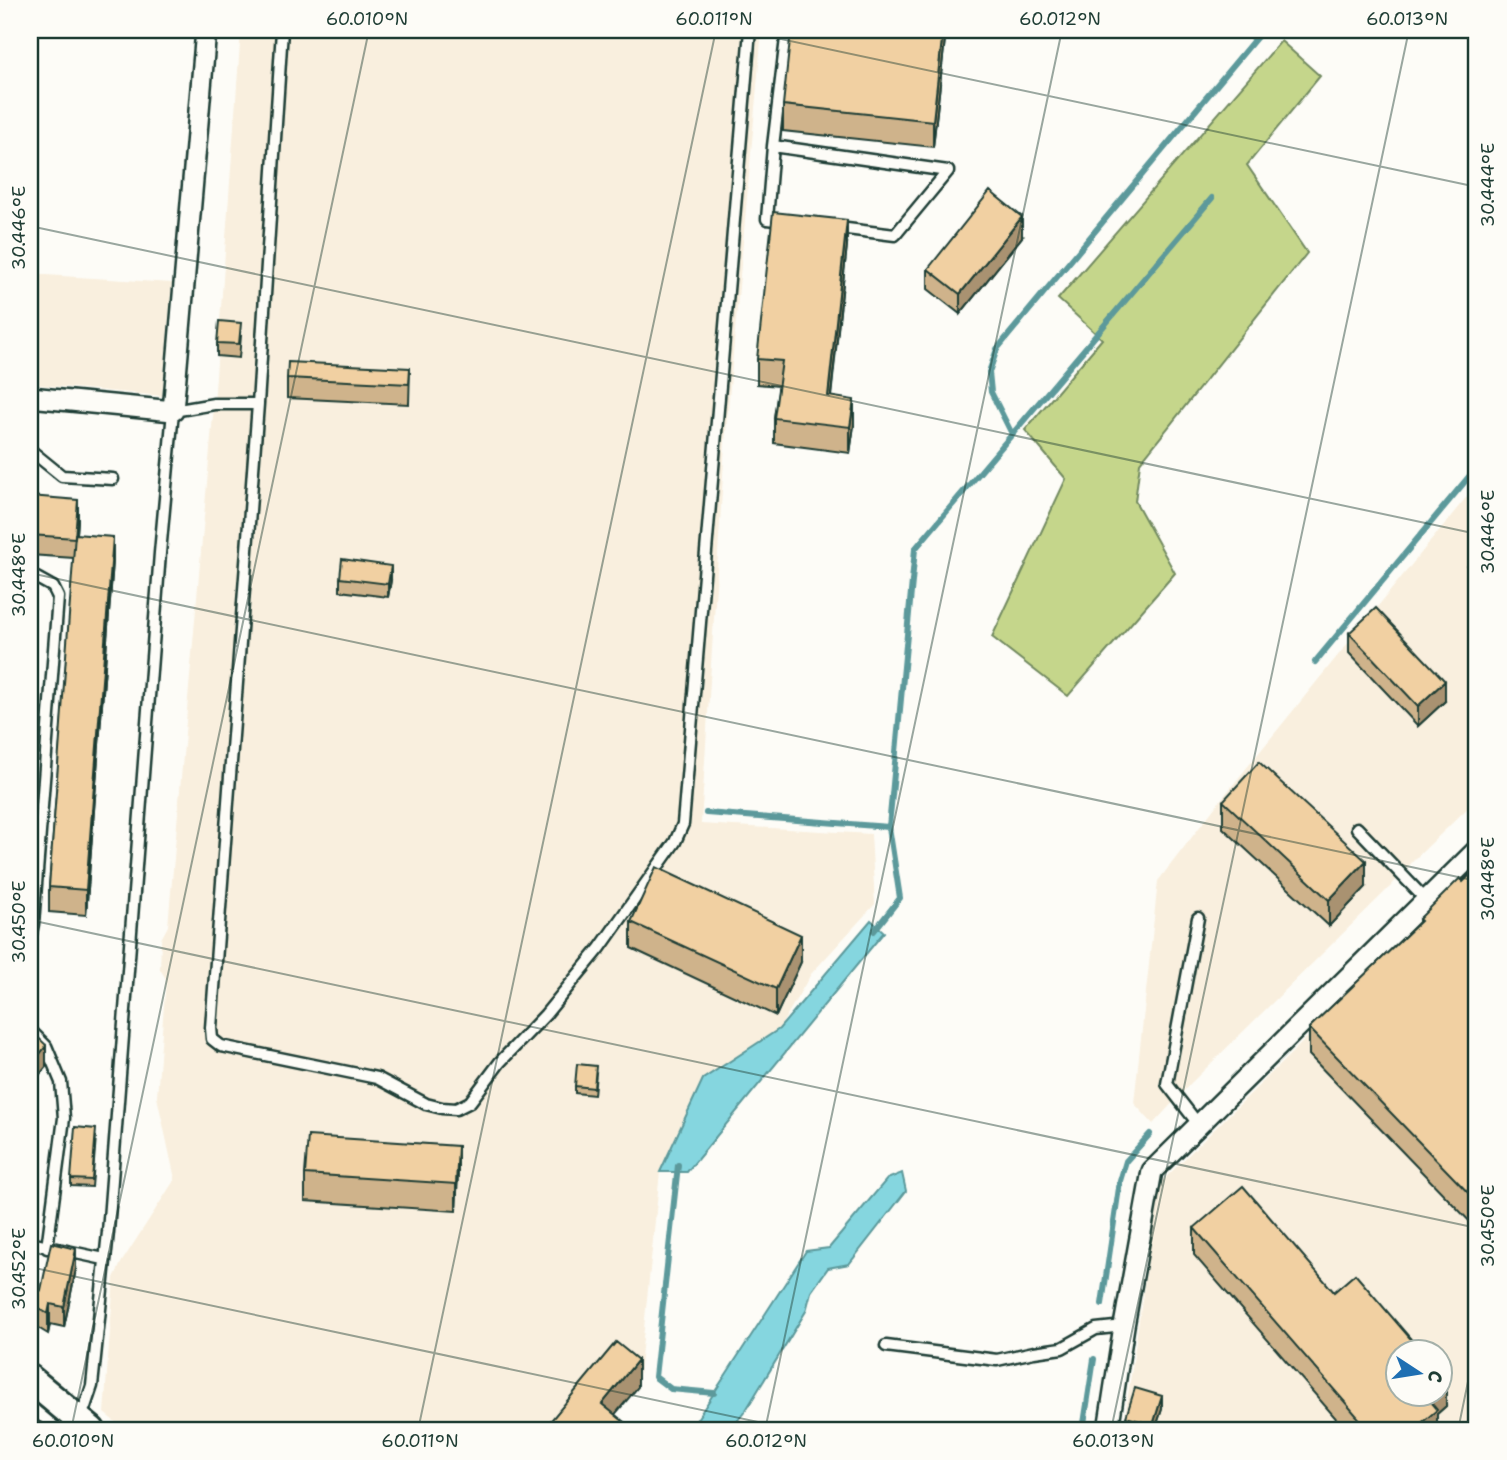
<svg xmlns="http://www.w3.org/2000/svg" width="1507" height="1460" font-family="'Shantell Sans',sans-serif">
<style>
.built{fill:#f9efde;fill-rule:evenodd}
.green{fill:#c5d68b;stroke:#728a60;stroke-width:2}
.water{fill:#85d6df;stroke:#5c999b;stroke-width:2}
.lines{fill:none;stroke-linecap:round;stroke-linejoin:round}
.stream{stroke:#5c999b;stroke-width:6}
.service-casing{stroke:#1f3d34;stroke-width:15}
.minor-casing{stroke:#1f3d34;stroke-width:24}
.secondary-casing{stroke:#1f3d34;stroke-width:32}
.service{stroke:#fdfcf7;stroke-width:10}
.minor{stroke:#fdfcf7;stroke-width:19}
.secondary{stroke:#fdfcf7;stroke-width:26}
.wall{fill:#cfb38b;stroke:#1f3d34;stroke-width:2}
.shaded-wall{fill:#a99271;stroke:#1f3d34;stroke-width:2}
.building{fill:#f1d0a2;stroke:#1f3d34;stroke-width:2}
.ticks{fill:none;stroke:#1f3d34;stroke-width:2;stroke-opacity:0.45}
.neatline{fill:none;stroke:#1f3d34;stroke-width:2.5}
.ticks-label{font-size:18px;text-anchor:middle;fill:#1f3d34}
</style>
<rect width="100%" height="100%" fill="#fdfcf7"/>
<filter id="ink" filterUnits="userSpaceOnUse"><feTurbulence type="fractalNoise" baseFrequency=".0143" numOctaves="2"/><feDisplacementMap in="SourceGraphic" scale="14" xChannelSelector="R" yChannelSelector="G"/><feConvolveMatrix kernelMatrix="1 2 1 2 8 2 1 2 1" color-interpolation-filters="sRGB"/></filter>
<g filter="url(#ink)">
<path class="built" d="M 241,30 L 762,30 L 725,443 L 701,824 L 871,834 L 875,904 L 811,974 L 779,1029 L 703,1079 L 660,1172 L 638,1387 L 602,1430 L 125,1430 L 104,1413 L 114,1278 L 121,1263 L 175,1179 L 157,1097 L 166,979 L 160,969 L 161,939 L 168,926 L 214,404 Z
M 30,274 L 172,283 L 162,396 L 30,384 Z
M 1477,484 L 1477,799 L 1415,859 L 1390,887 L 1191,1083 L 1153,1124 L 1134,1103 L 1158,881 L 1219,802 Z
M 1477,880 L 1477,1430 L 1123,1430 L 1159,1184 L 1333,1012 ZM 1398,1352 L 1440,1352 L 1440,1394 L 1398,1394 Z"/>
<path class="green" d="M 1281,41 L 1320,76 L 1247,165 L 1307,253 L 1140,463 L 1135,501 L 1175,573 L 1068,696 L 992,637 L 1066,479 L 1025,430 L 1102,339 L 1058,299 Z"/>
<path class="water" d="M 871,920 L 884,932 L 687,1172 L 660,1172 L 703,1079 L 779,1029 Z
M 902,1173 L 906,1191 L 849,1264 L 828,1268 L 811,1292 L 806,1311 L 746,1410 L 730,1430 L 690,1430 L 806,1251 L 829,1248 L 887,1179 Z"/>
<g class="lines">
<path class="stream" d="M 1012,434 L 991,392 L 989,372 L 997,349 L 1260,33
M 1315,662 L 1477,467
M 706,813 L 889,827 L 915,549 L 1212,198
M 874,931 L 900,898 L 889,827
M 678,1165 L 655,1377 L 671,1389 L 714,1393
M 1102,1304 L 1120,1181 L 1126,1161 L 1150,1134
M 1083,1430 L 1094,1359"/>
<g class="service-casing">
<path id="service" d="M 282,30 L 258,404 L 211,1028 L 212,1039 L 221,1046 L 377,1078 L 426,1104 L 442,1108 L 456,1109 L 470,1102 L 500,1062 L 545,1015 L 600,948 L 675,842 L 683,824 L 750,30
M 773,146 L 948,171 L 895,235 L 767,219 Z
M 773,146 L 787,30
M 30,450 L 62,476 L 113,479
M 1474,567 L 1477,571
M 30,577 L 35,577 L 53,587 L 58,597 L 33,924 L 30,938
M 1357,828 L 1426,900
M 1198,918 L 1167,1084 L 1199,1125
M 30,1030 L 46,1046 L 61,1082 L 64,1118 L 47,1248
M 30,1243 L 104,1259
M 886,1346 L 997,1360 L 1034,1352 L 1062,1348 L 1096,1329 L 1124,1326
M 78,1418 L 85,1407 L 92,1386 L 108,1232 L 160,553 L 173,411 L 214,404 L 258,404"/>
</g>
<g class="minor-casing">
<path id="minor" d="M 30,397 L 173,411 L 206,30
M 1108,1430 L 1124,1326 L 1152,1171 L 1477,850"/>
</g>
<g class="secondary-casing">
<path id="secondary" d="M 30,1379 L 91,1430"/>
</g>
<use href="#service" class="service"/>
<use href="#minor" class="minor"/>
<use href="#secondary" class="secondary"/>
</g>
<path class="wall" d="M 946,30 L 933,147 L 783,131 L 783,105 Z
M 1022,237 L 960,314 L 928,289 L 928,269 Z
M 847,245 L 831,397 L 854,425 L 850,453 L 774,443 L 774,418 L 779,386 L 757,384 L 757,359 Z
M 241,336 L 239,358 L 217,356 L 217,343 Z
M 410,368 L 409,404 L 287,398 L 287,378 Z
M 30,496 L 78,520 L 77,534 L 113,561 L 86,915 L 49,912 L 49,887 L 74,558 L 30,555 Z
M 340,578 L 391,580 L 388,597 L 340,591 Z
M 1349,633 L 1445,701 L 1418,726 L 1349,653 Z
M 1223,801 L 1366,887 L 1329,926 L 1223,828 Z
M 1477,868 L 1477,1229 L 1309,1055 L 1309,1028 L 1419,923 L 1419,919 L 1463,882 Z
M 631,922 L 801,962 L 776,1016 L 631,948 Z
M 596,1073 L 594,1095 L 575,1093 L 575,1086 Z
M 96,1136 L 92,1187 L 71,1186 L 71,1179 Z
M 458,1172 L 456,1211 L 305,1201 L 305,1174 Z
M 1194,1228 L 1334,1292 L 1446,1406 L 1437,1414 L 1437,1430 L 1346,1430 L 1194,1255 Z
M 76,1269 L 64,1327 L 50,1324 L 48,1334 L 30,1323 L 30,1282 L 41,1290 Z
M 1162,1409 L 1155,1430 L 1126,1430 L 1126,1417 Z"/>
<path class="shaded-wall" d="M 943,30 L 946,30 L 933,147 L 933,121 Z
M 1022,217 L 1022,237 L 960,314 L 960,294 Z
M 847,220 L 847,245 L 828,422 L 828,396 Z
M 854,400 L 854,425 L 850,453 L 850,427 Z
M 78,500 L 78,520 L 75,558 L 75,538 Z
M 113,537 L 113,561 L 86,915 L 86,890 Z
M 391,566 L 391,580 L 388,597 L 388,584 Z
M 1445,681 L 1445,701 L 1418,726 L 1418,706 Z
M 1366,861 L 1366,887 L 1329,926 L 1329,900 Z
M 801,935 L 801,962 L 776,1016 L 776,989 Z
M 46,1046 L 46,1067 L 30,1086 L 30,1066 Z
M 458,1146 L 458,1172 L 456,1211 L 456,1184 Z
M 76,1249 L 76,1269 L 64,1327 L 64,1307 Z
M 50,1304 L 50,1324 L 48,1334 L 48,1314 Z
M 638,1360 L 638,1387 L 602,1430 L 602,1404 Z
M 1446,1379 L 1446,1406 L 1437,1414 L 1437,1430 L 1413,1430 L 1426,1397 L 1430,1394 L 1440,1394 L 1440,1384 Z
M 1162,1396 L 1162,1409 L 1155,1430 L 1153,1430 L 1153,1425 Z"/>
<path class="building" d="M 791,30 L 943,30 L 933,121 L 783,105 Z
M 990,191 L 1022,217 L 960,294 L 928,269 Z
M 773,212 L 847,220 L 828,396 L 854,400 L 850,427 L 774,418 L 782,361 L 757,359 Z
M 219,321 L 241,323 L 239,344 L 217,343 Z
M 288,362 L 410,368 L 409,384 L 287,378 Z
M 30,496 L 78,500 L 75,538 L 30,535 Z
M 75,534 L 113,537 L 86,890 L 49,887 Z
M 342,559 L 391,566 L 388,584 L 340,578 Z
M 1376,608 L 1445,681 L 1418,706 L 1349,633 Z
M 1259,762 L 1366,861 L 1329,900 L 1223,801 Z
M 656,867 L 801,935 L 776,989 L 631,922 Z
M 1477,868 L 1477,1202 L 1309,1028 L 1421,921 L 1419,919 L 1460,878 L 1463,882 Z
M 30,1030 L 45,1044 L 46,1046 L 30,1066 Z
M 577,1064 L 596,1066 L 594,1088 L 575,1086 Z
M 75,1127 L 96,1129 L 92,1180 L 71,1179 Z
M 308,1136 L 458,1146 L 456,1184 L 305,1174 Z
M 1243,1186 L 1334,1292 L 1355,1274 L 1422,1352 L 1398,1352 L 1398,1394 L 1430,1394 L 1426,1397 L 1437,1410 L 1413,1430 L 1369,1430 L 1194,1228 Z
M 51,1243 L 76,1249 L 64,1307 L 50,1304 L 48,1314 L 30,1303 L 30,1282 L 41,1290 Z
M 616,1342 L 638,1360 L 602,1404 L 634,1430 L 543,1430 Z
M 1440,1373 L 1446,1379 L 1440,1384 Z
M 1135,1388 L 1162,1396 L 1153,1425 L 1126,1417 Z
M 30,1415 L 36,1420 L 42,1423 L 51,1430 L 30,1430 Z"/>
</g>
<path class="ticks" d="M 738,30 L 1477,187M 30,226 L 1477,534M 30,573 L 1477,881M 30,920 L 1477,1228M 30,1267 L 796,1430M 71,1430 L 369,30M 418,1430 L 716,30M 765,1430 L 1062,30M 1111,1430 L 1409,30M 1458,1430 L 1477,1338"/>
<rect width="1507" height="1460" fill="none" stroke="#fdfcf7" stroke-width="77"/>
<g transform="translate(1419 1373) rotate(102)"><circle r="33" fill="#fdfcf7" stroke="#a4b0a9" stroke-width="2"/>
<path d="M0-5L12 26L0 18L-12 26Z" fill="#1f6fb2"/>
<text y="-10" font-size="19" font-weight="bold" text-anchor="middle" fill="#1f3d34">С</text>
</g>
<rect x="38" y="38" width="1430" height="1384" class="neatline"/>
<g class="ticks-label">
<text x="367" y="25">60.010°N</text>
<text x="714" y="25">60.011°N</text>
<text x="1060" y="25">60.012°N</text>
<text x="1407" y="25">60.013°N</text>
<text transform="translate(1488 185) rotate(-90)" y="6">30.444°E</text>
<text transform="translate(19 228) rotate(-90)" y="6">30.446°E</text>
<text transform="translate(1488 532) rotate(-90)" y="6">30.446°E</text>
<text transform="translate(19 575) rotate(-90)" y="6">30.448°E</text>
<text transform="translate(1488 879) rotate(-90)" y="6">30.448°E</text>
<text transform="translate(19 922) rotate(-90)" y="6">30.450°E</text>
<text transform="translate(1488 1226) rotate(-90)" y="6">30.450°E</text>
<text transform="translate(19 1269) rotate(-90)" y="6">30.452°E</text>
<text x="73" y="1447">60.010°N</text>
<text x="420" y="1447">60.011°N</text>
<text x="766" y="1447">60.012°N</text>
<text x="1113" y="1447">60.013°N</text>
</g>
</svg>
